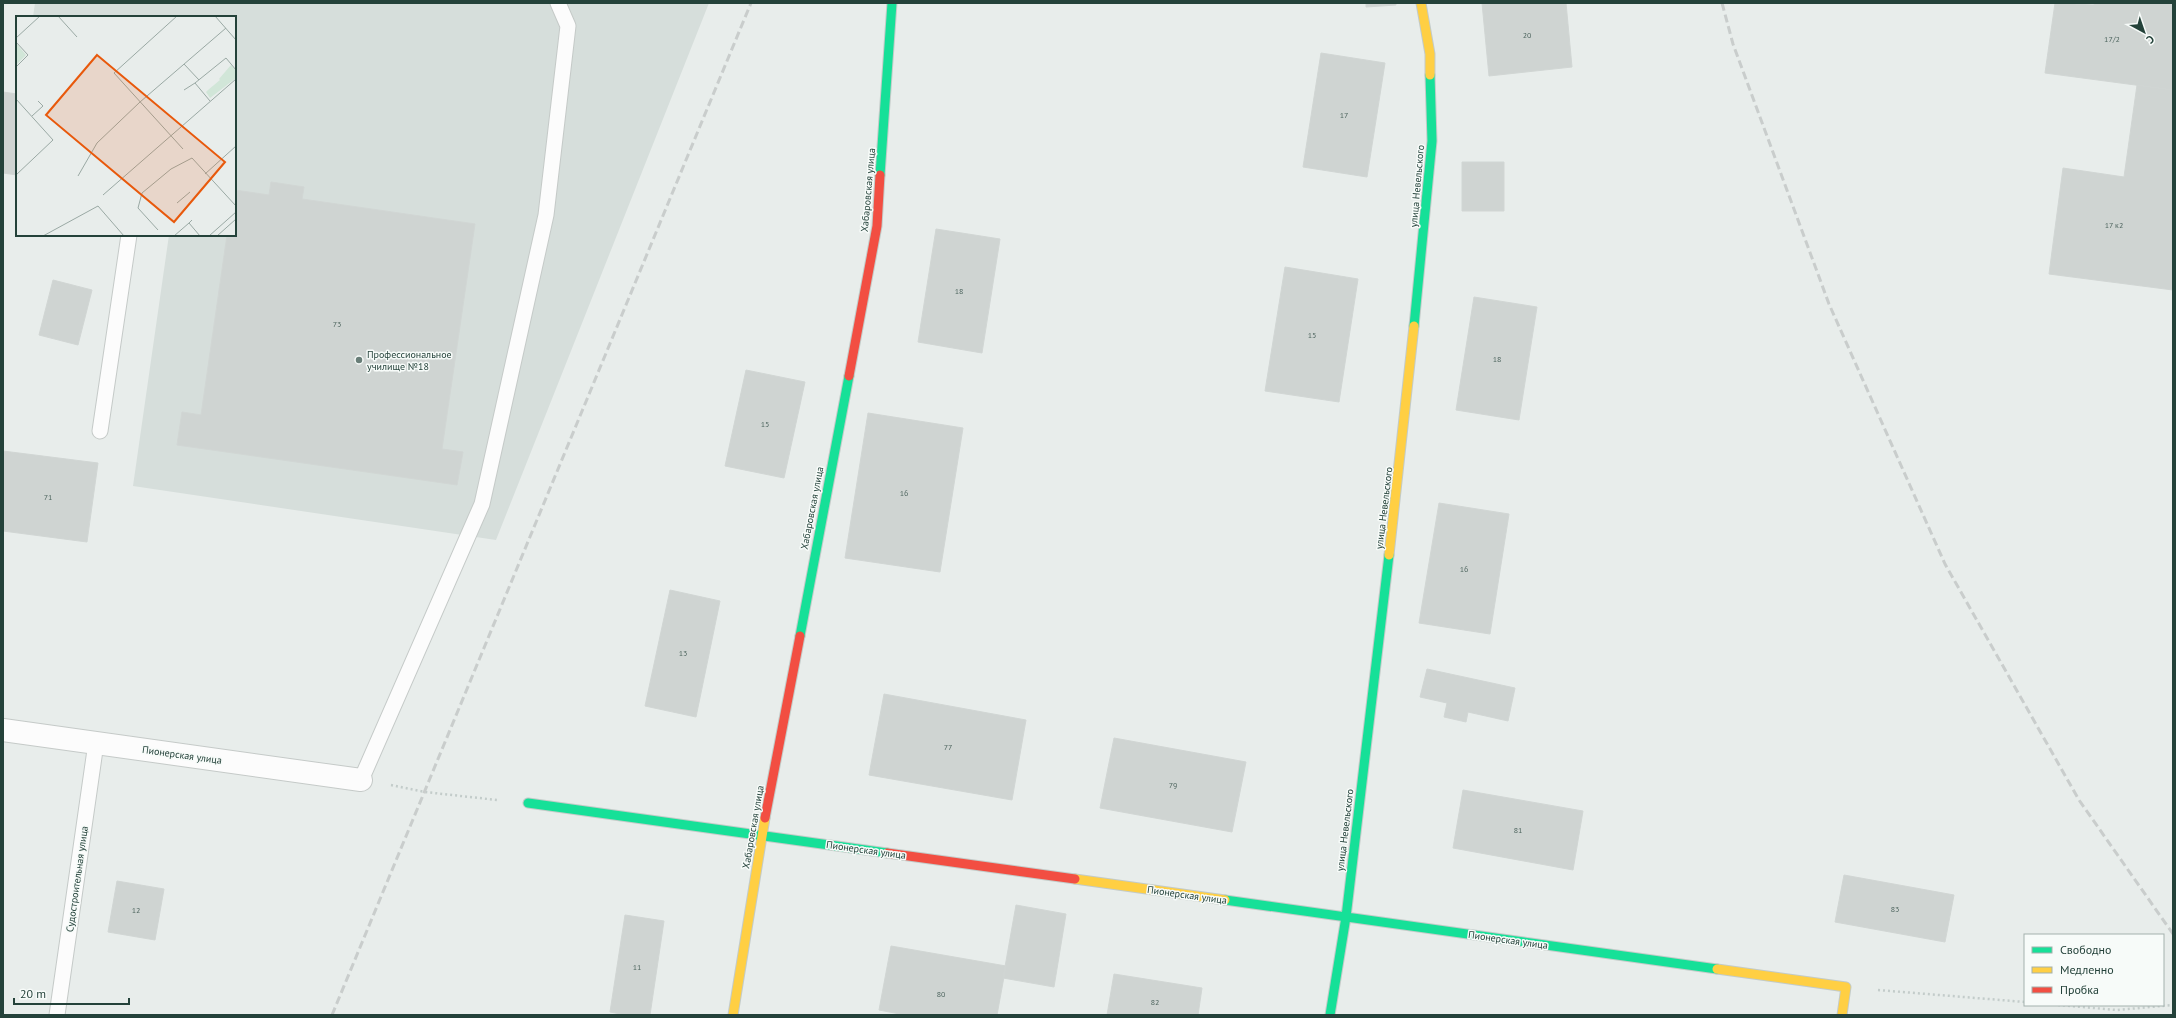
<svg xmlns="http://www.w3.org/2000/svg" width="2176" height="1018" font-family="'PT Sans',sans-serif">
<style>
.built{fill:#d6dedb}
.building{fill:#cfd4d2;stroke:#d1d6d4}
.lines{fill:none;stroke-linecap:round;stroke-linejoin:round}
.lane-casing{stroke:#c5cac8;stroke-width:17}
.street-casing{stroke:#c5cac8;stroke-width:24}
.fast-casing{stroke:#c3cbc8;stroke-width:11}
.slow-casing{stroke:#c3cbc8;stroke-width:11}
.jam-casing{stroke:#c3cbc8;stroke-width:11}
.path{stroke:#c3ccca;stroke-width:2.5;stroke-dasharray:2 3;stroke-linecap:butt}
.lane{stroke:#fcfcfc;stroke-width:15}
.street{stroke:#fcfcfc;stroke-width:22}
.fast{stroke:#16e098;stroke-width:9}
.slow{stroke:#ffcf43;stroke-width:9}
.jam{stroke:#f24e42;stroke-width:9}
.rail{stroke:#c9cdcc;stroke-width:3;stroke-dasharray:8 4;stroke-linecap:butt}
.poi-dot{fill:#697e78;stroke:#f7fbf9;stroke-width:1.5}
.labels{text-anchor:middle;dominant-baseline:central;stroke-width:3;stroke-linejoin:round;paint-order:stroke}
.number-label{font-size:8px;fill:#506761}
.street-label{font-size:10px;fill:#24423a;stroke:#f7fbf9}
.poi-label{font-size:10px;fill:#24423a;stroke:#f7fbf9;text-anchor:start}
.inset-road{fill:none;stroke:#9aa9a4;stroke-width:1}
.view{fill:#e8590c;fill-opacity:0.15;stroke:#e8590c;stroke-width:2}
.inset-edge{fill:none;stroke:#24423a;stroke-width:2}
</style>
<rect width="100%" height="100%" fill="#e8edeb"/>
<path class="built" d="M 35,3 L 709,3 L 496,540 L 133,486 L 169,235 L 235,235 L 235,17 L 33,17 Z"/>
<path class="building" d="M 1366,3 L 1396,3 L 1396,5 L 1366,7 Z
M 1482,3 L 1566,3 L 1572,67 L 1489,76 Z
M 2055,3 L 2094,5 L 2094,3 L 2173,3 L 2173,90 L 2045,73 Z
M 1321,53 L 1385,63 L 1367,177 L 1303,167 Z
M 2137,85 L 2173,90 L 2173,290 L 2049,274 L 2063,168 L 2124,177 Z
M 3,92 L 17,94 L 17,175 L 3,173 Z
M 1462,162 L 1504,162 L 1504,211 L 1462,211 Z
M 271,182 L 304,187 L 302,199 L 475,224 L 442,449 L 463,452 L 457,485 L 177,445 L 182,412 L 201,415 L 227,235 L 235,235 L 235,190 L 269,195 Z
M 936,229 L 1000,239 L 982,353 L 918,342 Z
M 1285,267 L 1358,279 L 1339,402 L 1265,391 Z
M 53,280 L 92,290 L 78,345 L 39,335 Z
M 1474,297 L 1537,307 L 1519,420 L 1456,410 Z
M 746,370 L 805,382 L 784,478 L 725,466 Z
M 868,413 L 963,428 L 940,572 L 845,558 Z
M 3,451 L 98,463 L 87,542 L 3,531 Z
M 1439,503 L 1509,514 L 1490,634 L 1419,623 Z
M 670,590 L 720,601 L 696,717 L 645,706 Z
M 1427,669 L 1515,688 L 1508,721 L 1468,712 L 1466,722 L 1444,717 L 1447,703 L 1420,697 Z
M 884,694 L 1026,720 L 1012,800 L 869,775 Z
M 1114,738 L 1246,762 L 1232,832 L 1100,808 Z
M 1463,790 L 1583,811 L 1573,870 L 1453,848 Z
M 1844,875 L 1954,895 L 1945,942 L 1835,922 Z
M 117,881 L 164,889 L 155,940 L 108,932 Z
M 1016,905 L 1066,914 L 1054,987 L 1003,978 Z
M 625,915 L 664,921 L 650,1015 L 626,1015 L 610,1012 Z
M 891,946 L 1006,966 L 997,1015 L 905,1015 L 879,1010 Z
M 1114,974 L 1202,988 L 1198,1015 L 1107,1015 Z"/>
<g class="lines">
<g class="lane-casing">
<path id="lane" d="M 100,431 L 129,235
M 361,780 L 482,504 L 546,215 L 568,26 L 558,3
M 57,1015 L 96,743"/>
</g>
<g class="street-casing">
<path id="street" d="M 3,730 L 361,780"/>
</g>
<g class="fast-casing">
<path id="fast" d="M 880,175 L 892,3
M 1414,326 L 1432,141 L 1430,75
M 800,636 L 849,376
M 528,803 L 887,853
M 1225,900 L 1717,969
M 1330,1015 L 1346,917 L 1389,555"/>
</g>
<g class="slow-casing">
<path id="slow" d="M 1421,3 L 1430,54 L 1430,75
M 1389,555 L 1414,326
M 1075,879 L 1225,900
M 1717,969 L 1846,987 L 1842,1015
M 733,1015 L 765,818"/>
</g>
<g class="jam-casing">
<path id="jam" d="M 849,376 L 877,226 L 880,175
M 765,818 L 800,636
M 887,853 L 1075,879"/>
</g>
<path class="path" d="M 391,785 L 425,792 L 497,800
M 1878,990 L 2025,1002
M 2058,1005 L 2117,1010 L 2173,1005"/>
<use href="#lane" class="lane"/>
<use href="#street" class="street"/>
<use href="#fast" class="fast"/>
<use href="#slow" class="slow"/>
<use href="#jam" class="jam"/>
<path class="rail" d="M 1722,3 L 1733,44 L 1829,304 L 1945,564 L 2079,800 L 2173,934
M 332,1015 L 751,3"/>
</g>
<circle class="poi-dot" cx="359" cy="360" r="4"/>
<g class="labels">
<g class="number-label">
<text x="1527" y="35">20</text>
<text x="2112" y="39">17/2</text>
<text x="1344" y="115">17</text>
<text x="2114" y="225">17 к2</text>
<text x="959" y="291">18</text>
<text x="337" y="324">73</text>
<text x="1312" y="335">15</text>
<text x="1497" y="359">18</text>
<text x="765" y="424">15</text>
<text x="904" y="493">16</text>
<text x="48" y="497">71</text>
<text x="1464" y="569">16</text>
<text x="683" y="653">13</text>
<text x="948" y="747">77</text>
<text x="1173" y="785">79</text>
<text x="1518" y="830">81</text>
<text x="1895" y="909">83</text>
<text x="136" y="910">12</text>
<text x="637" y="967">11</text>
<text x="941" y="994">80</text>
<text x="1155" y="1002">82</text>
</g>
<g class="street-label">
<text transform="translate(1417 186) rotate(-85)">улица Невельского</text>
<text transform="translate(868 190) rotate(-85)">Хабаровская улица</text>
<text transform="translate(812 508) rotate(-79)">Хабаровская улица</text>
<text transform="translate(1384 508) rotate(-83)">улица Невельского</text>
<text transform="translate(182 755) rotate(8)">Пионерская улица</text>
<text transform="translate(753 827) rotate(-80)">Хабаровская улица</text>
<text transform="translate(1345 830) rotate(-83)">улица Невельского</text>
<text transform="translate(866 850) rotate(8)">Пионерская улица</text>
<text transform="translate(77 879) rotate(-82)">Судостроительная улица</text>
<text transform="translate(1187 895) rotate(8)">Пионерская улица</text>
<text transform="translate(1508 940) rotate(8)">Пионерская улица</text>
</g>
<g class="poi-label">
<text x="367" y="354">Профессиональное<tspan x="367" dy="12">училище №18</tspan></text>
</g>
</g>
<g transform="translate(16 16)">
<rect width="220" height="220" fill="#e8edeb"/>
<path d="M 0,27 L 10,39 L 0,49 ZM 215,49 L 220,55 L 220,62 L 194,82 L 190,76 L 192,74 L 204,64 L 203,63 Z" fill="#d1e6d8"/>
<path class="inset-road" d="M 42,0 L 61,21M 161,0 L 98,57 L 167,133M 199,0 L 220,24M 0,22 L 24,0M 0,26 L 12,39 L 0,51M 168,48 L 183,64M 168,74 L 179,67M 0,83 L 37,124 L 0,159M 194,85 L 179,67 L 210,42 L 220,54M 16,100 L 27,90 L 22,85M 189,158 L 220,130M 62,160 L 81,127 L 124,86 L 210,12M 87,179 L 220,63M 161,187 L 174,176M 176,204 L 173,207 L 184,220M 142,214 L 122,192 L 126,177 L 155,153 L 176,142 L 220,190M 27,220 L 82,190 L 108,220M 158,220 L 173,207M 193,220 L 220,196M 201,220 L 220,203"/>
<path class="view" d="M 81,39 L 209,146 L 158,206 L 30,99 Z"/>
<rect width="220" height="220" class="inset-edge"/>
</g>
<rect width="2176" height="1018" fill="none" stroke="#24423a" stroke-width="8"/>
<rect x="2024" y="934" width="140" height="72" fill="#f7fbf9" stroke="#a3b1ad"/>
<rect x="2032" y="947" width="20" height="6" fill="#16e098" stroke="#a3b1ad"/>
<text x="2060" y="954" font-size="12" fill="#24423a">Свободно</text>
<rect x="2032" y="967" width="20" height="6" fill="#ffcf43" stroke="#a3b1ad"/>
<text x="2060" y="974" font-size="12" fill="#24423a">Медленно</text>
<rect x="2032" y="987" width="20" height="6" fill="#f24e42" stroke="#a3b1ad"/>
<text x="2060" y="994" font-size="12" fill="#24423a">Пробка</text>
<g transform="translate(2144 32) rotate(140)" stroke="#f7fbf9" stroke-width="3" paint-order="stroke">
<path d="M0-3L7 15L0 10L-7 15Z" fill="#24423a"/>
<text y="-6" font-size="11" font-weight="bold" text-anchor="middle" fill="#24423a">С</text>
</g>
<path d="M14 998v6h115v-6" fill="none" stroke="#24423a" stroke-width="2"/>
<text x="20" y="998" font-size="12" fill="#24423a" stroke="#f7fbf9" stroke-width="3" paint-order="stroke">20 m</text>
</svg>
